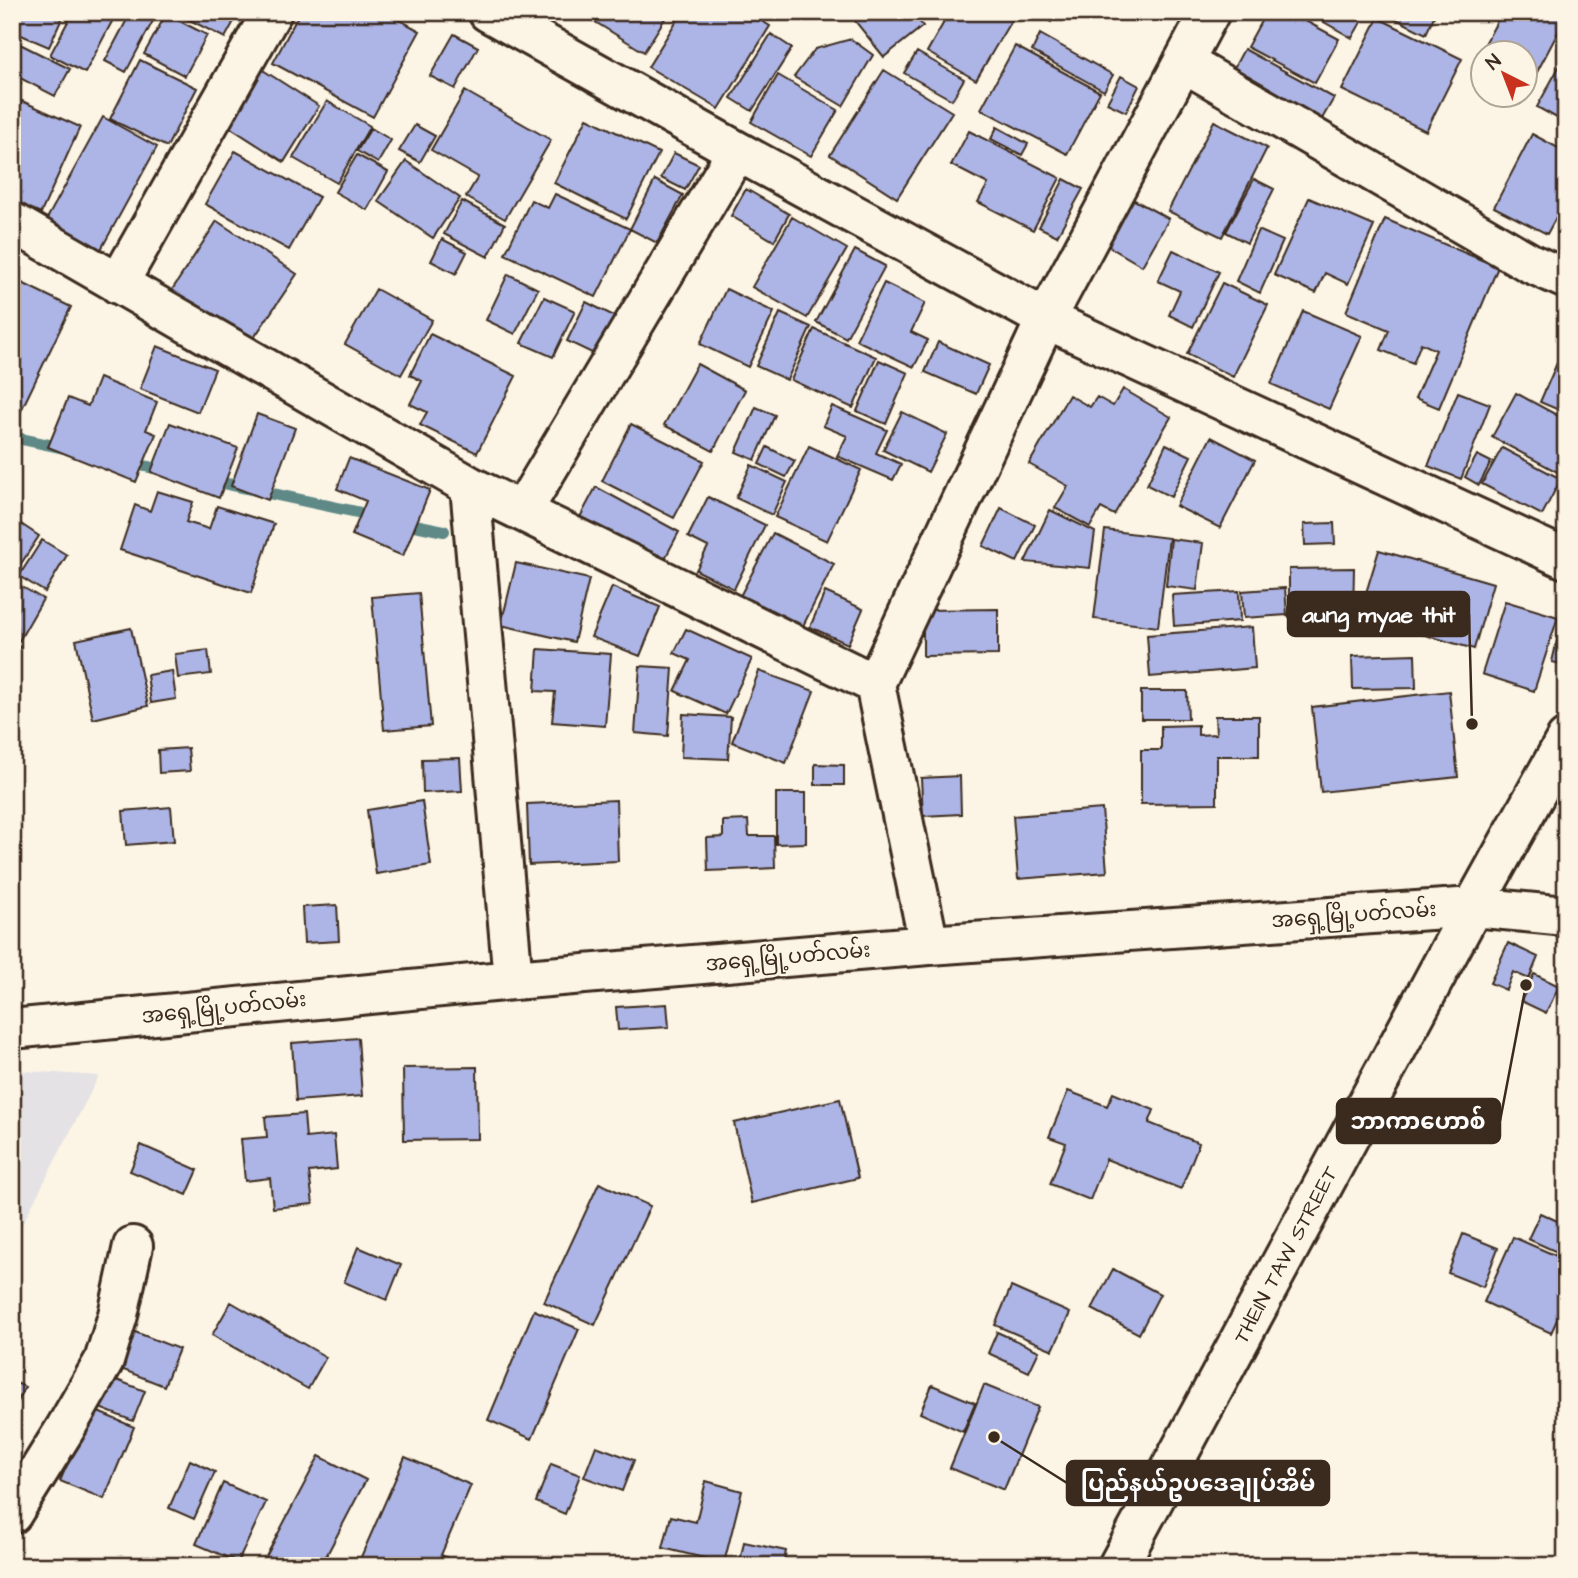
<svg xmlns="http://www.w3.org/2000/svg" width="1578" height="1578" font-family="'Architects Daughter','Noto Sans Myanmar',sans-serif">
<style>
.built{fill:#e4e2e5}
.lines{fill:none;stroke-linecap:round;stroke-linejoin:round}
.stream{stroke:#5f8987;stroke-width:12}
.building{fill:#adb5e6;stroke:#3b2a1e;stroke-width:2}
.minor-casing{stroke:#3b2a1e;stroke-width:44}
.minor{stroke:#fcf5e5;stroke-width:38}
.labels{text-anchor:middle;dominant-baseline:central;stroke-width:5;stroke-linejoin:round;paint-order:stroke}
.street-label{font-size:21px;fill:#3b2a1e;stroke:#fcf5e5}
.leader{fill:none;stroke:#3b2a1e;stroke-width:2.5}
.callout-dot{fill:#3b2a1e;stroke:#fcf5e5;stroke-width:2.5}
.callout{fill:#3b2a1e;stroke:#3b2a1e;stroke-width:2.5}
.callout-label{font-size:23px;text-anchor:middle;font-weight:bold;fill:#fff}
</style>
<rect width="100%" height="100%" fill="#fcf5e5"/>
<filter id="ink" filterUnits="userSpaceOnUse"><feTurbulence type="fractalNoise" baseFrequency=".0143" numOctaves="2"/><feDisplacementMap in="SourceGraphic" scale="14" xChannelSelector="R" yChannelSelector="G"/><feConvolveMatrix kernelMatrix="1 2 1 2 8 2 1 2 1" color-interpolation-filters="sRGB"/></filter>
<g filter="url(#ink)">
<path class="built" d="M 12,1070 L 99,1076 L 12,1244 Z"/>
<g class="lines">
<path class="stream" d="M 12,437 L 64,448
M 127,462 L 167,471
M 209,480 L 375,516
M 400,522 L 444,531"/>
</g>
<path class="building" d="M 16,12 L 65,12 L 49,47 L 12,31 L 12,20 Z
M 73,12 L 117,12 L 85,73 L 50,55 Z
M 131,12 L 141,12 L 154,19 L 126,72 L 105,61 Z
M 174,12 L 239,12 L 225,38 Z
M 300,12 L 385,12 L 420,31 L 373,117 L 273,63 Z
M 579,12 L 669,12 L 644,52 Z
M 682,12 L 747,12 L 770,26 L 719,109 L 648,67 Z
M 866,12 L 912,12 L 923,26 L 884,57 L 855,21 Z
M 928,12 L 1016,12 L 976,80 L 927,52 L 944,22 Z
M 1034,12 L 1058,12 L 1051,22 Z
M 1266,12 L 1289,12 L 1339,39 L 1315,83 L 1247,47 Z
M 1311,12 L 1367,12 L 1352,38 L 1310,14 Z
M 1382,12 L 1436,12 L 1426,34 Z
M 1502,12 L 1548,12 L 1564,21 L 1526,93 L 1526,52 L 1484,52 L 1484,74 L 1472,68 Z
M 166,14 L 207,35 L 185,76 L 144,54 Z
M 1378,18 L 1462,59 L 1426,131 L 1342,90 Z
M 454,34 L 478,47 L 455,89 L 430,76 Z
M 771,34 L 792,48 L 752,111 L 731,98 Z
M 1040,34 L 1113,75 L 1104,91 L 1032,51 Z
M 851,39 L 873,55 L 843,106 L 794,77 L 815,49 Z
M 12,40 L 70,69 L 55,96 L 12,74 Z
M 1015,46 L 1100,92 L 1067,154 L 981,109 Z
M 1244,49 L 1334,98 L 1319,124 L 1230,75 Z
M 917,52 L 964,79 L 952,100 L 904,73 Z
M 140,60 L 197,88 L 167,147 L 110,119 Z
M 255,65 L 319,106 L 284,162 L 220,121 Z
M 1560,65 L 1566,68 L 1566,123 L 1537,107 Z
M 884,70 L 952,112 L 897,198 L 830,155 Z
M 778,75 L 838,110 L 811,156 L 751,122 Z
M 1121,76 L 1139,86 L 1126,112 L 1107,103 Z
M 12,78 L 21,83 L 12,100 Z
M 465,91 L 551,140 L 505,219 L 466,197 L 478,177 L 431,150 Z
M 22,101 L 80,127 L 41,213 L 12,201 L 12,124 Z
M 327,101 L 370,126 L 337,183 L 293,158 Z
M 103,117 L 157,147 L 99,253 L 44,224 Z
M 587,118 L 659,153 L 626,219 L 554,183 Z
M 1214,121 L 1267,148 L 1222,237 L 1168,211 Z
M 415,125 L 435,136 L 420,162 L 399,151 Z
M 997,127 L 1028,144 L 1022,155 L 991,139 Z
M 371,128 L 391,140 L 378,163 L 357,151 Z
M 969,131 L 1060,178 L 1033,230 L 978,202 L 988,184 L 951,165 Z
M 1532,134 L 1566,152 L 1566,199 L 1547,234 L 1494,207 Z
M 235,151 L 319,197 L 289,250 L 205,204 Z
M 674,153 L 699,165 L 685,190 L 661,178 Z
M 357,155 L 388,172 L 367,210 L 335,192 Z
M 406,161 L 460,198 L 433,238 L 378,201 Z
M 1064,179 L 1083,189 L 1057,236 L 1039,227 Z
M 1254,179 L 1274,189 L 1247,243 L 1226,232 Z
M 655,180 L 683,195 L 657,243 L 630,229 Z
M 746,189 L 789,214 L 774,241 L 731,216 Z
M 555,194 L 630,229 L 596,297 L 505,254 L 531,200 L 548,208 Z
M 1127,196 L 1169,219 L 1142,266 L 1101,242 Z
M 1309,198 L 1374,226 L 1348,284 L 1325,273 L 1316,293 L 1274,275 Z
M 462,201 L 505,224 L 488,257 L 444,234 Z
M 792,217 L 847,249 L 807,318 L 752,287 Z
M 1385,219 L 1498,267 L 1439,408 L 1415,398 L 1436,350 L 1421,343 L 1413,363 L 1381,350 L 1389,330 L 1346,312 Z
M 217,221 L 297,274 L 247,348 L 168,296 Z
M 1258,230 L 1283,241 L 1260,293 L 1236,281 Z
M 442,239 L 467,252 L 456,274 L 431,261 Z
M 855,250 L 885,266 L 846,338 L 816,322 Z
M 1173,250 L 1219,272 L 1193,327 L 1169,315 L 1180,291 L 1158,281 Z
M 508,274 L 538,289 L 515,334 L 486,320 Z
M 12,278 L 71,307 L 17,419 L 12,417 Z
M 884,283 L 925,303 L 911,332 L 928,340 L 914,367 L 856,340 Z
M 1222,283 L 1268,305 L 1233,377 L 1187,354 Z
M 376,289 L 432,320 L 401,375 L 345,344 Z
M 726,289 L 774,312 L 748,367 L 700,344 Z
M 544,297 L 575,311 L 553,357 L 521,343 Z
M 586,302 L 616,317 L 598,356 L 567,341 Z
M 1303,311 L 1362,336 L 1329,409 L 1271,384 Z
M 780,313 L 811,327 L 787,380 L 756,366 Z
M 814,329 L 876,357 L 853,408 L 791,380 Z
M 430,334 L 516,376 L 477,453 L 420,425 L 427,412 L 410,404 L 422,381 L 410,375 Z
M 938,342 L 989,365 L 976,394 L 925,372 Z
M 157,346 L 215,369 L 198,412 L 140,389 Z
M 1560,356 L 1566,358 L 1566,413 L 1540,402 Z
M 879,360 L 908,373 L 886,424 L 857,411 Z
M 697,364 L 745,390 L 713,451 L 664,425 Z
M 99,378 L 157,402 L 146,430 L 156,434 L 136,482 L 48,447 L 68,398 L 88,406 Z
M 1123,389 L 1171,417 L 1114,515 L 1101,508 L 1090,527 L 1055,508 L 1068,486 L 1029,464 L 1069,395 L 1090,407 L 1097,397 L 1113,406 Z
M 1458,392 L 1490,404 L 1461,479 L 1428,466 Z
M 1516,393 L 1566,420 L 1566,465 L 1561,474 L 1492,437 Z
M 832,406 L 887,430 L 876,453 L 901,464 L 893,480 L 837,456 L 847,436 L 823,426 Z
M 756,407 L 775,415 L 755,460 L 736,452 Z
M 902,412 L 947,434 L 928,472 L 883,450 Z
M 257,414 L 295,428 L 268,500 L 231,486 Z
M 170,423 L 238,448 L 219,498 L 151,472 Z
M 631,424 L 704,461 L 674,518 L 602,481 Z
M 1211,437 L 1255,460 L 1220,528 L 1176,506 Z
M 1166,444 L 1191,456 L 1171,497 L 1147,485 Z
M 809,446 L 861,470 L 827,541 L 775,517 Z
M 767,447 L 795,461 L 786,477 L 759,464 Z
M 1502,448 L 1561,479 L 1542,515 L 1482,484 Z
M 1477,455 L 1491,462 L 1479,485 L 1465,477 Z
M 349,458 L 430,490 L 403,556 L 352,535 L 366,501 L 337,489 Z
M 751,465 L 787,482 L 772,515 L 736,498 Z
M 596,487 L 679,532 L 662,564 L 579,519 Z
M 157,491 L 193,502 L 186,522 L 209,529 L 217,506 L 274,524 L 251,593 L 120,550 L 135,505 L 150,511 Z
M 708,497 L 765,525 L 734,589 L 696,570 L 708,547 L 688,537 Z
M 1001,508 L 1035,525 L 1017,562 L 983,546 Z
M 1050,510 L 1095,532 L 1090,568 L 1025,562 Z
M 12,518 L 39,536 L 13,576 L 12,576 Z
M 1334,523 L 1335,544 L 1305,545 L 1304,524 Z
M 1105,530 L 1169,538 L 1158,627 L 1094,619 Z
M 773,533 L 834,564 L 801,630 L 739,598 Z
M 1171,539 L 1203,543 L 1197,590 L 1166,586 Z
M 42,540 L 67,555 L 45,592 L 19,576 Z
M 1379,550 L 1493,583 L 1474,649 L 1359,616 Z
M 516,563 L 589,579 L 574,642 L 501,625 Z
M 1354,568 L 1353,617 L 1289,617 L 1289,569 Z
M 12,581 L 43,599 L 19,641 L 12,637 Z
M 612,587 L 660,607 L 640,656 L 591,637 Z
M 1285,588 L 1287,615 L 1244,618 L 1242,591 Z
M 1239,591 L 1240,621 L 1174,626 L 1172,595 Z
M 825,592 L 863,609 L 848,644 L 810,627 Z
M 419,593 L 431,726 L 384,730 L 372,597 Z
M 1505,601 L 1558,617 L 1534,691 L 1482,674 Z
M 998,609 L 998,655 L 923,656 L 923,610 Z
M 1562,619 L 1566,620 L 1566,665 L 1552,662 Z
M 1252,627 L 1255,668 L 1150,677 L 1147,635 Z
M 131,628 L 148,706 L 93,719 L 76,640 Z
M 686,629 L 752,659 L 726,714 L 675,691 L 690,660 L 674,653 Z
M 12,643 L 20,647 L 12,660 Z
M 538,649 L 611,654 L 605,726 L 552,722 L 555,692 L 535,691 Z
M 208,650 L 211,674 L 178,678 L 175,654 Z
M 1415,654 L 1416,688 L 1353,689 L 1352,656 Z
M 640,666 L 673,668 L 668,736 L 635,733 Z
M 172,671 L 176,699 L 151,703 L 147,675 Z
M 759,671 L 814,691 L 786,763 L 732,742 Z
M 1141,691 L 1187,691 L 1188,719 L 1141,719 Z
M 1449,691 L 1458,777 L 1321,792 L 1312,707 Z
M 683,714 L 731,717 L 728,759 L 681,757 Z
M 1215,716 L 1259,716 L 1259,756 L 1217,756 L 1217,803 L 1141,804 L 1141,750 L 1161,750 L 1161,726 L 1198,725 L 1198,735 L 1216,734 Z
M 188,748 L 190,771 L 159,773 L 158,750 Z
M 460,758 L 462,791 L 423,793 L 422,759 Z
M 815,764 L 844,765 L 844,785 L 815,785 Z
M 960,776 L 961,814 L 923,816 L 921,778 Z
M 776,793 L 806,793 L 806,843 L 776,844 Z
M 616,800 L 618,861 L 529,865 L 527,804 Z
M 422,801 L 431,865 L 376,874 L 367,810 Z
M 171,807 L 174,841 L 126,845 L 123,811 Z
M 1102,809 L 1107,872 L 1018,879 L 1013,816 Z
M 748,820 L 749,836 L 774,836 L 775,868 L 708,871 L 707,838 L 723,837 L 723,821 Z
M 337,905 L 339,941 L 304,943 L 302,907 Z
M 1508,943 L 1538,957 L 1529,979 L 1513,972 L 1506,990 L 1490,983 Z
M 1534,974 L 1559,986 L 1546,1013 L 1521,1001 Z
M 667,1004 L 669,1027 L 618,1030 L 616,1007 Z
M 358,1038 L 362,1096 L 296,1101 L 292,1043 Z
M 477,1067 L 478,1139 L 404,1140 L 403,1068 Z
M 1068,1091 L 1107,1106 L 1113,1093 L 1154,1110 L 1149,1123 L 1199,1143 L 1181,1189 L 1106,1159 L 1090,1200 L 1050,1184 L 1066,1143 L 1049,1137 Z
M 840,1099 L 858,1178 L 752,1203 L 734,1123 Z
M 304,1114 L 306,1138 L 334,1135 L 337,1169 L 309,1172 L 313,1204 L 273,1208 L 270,1178 L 245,1181 L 241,1139 L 267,1137 L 265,1117 Z
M 141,1145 L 198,1170 L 187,1195 L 130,1171 Z
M 599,1183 L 650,1206 L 595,1325 L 544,1302 Z
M 1540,1213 L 1566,1225 L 1566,1256 L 1528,1239 Z
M 1463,1234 L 1498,1248 L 1483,1287 L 1448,1273 Z
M 1513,1237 L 1566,1260 L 1566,1300 L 1551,1333 L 1484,1302 Z
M 358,1247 L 401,1265 L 387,1300 L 344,1282 Z
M 1113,1269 L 1160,1294 L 1139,1334 L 1092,1309 Z
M 1011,1287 L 1070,1313 L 1053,1350 L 995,1325 Z
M 231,1302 L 326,1357 L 308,1389 L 212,1335 Z
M 534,1310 L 579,1329 L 532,1439 L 488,1420 Z
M 130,1330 L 179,1349 L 164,1386 L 116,1367 Z
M 997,1332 L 1039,1351 L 1029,1372 L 988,1353 Z
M 104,1375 L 145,1391 L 133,1421 L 92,1405 Z
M 12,1381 L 25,1387 L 13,1412 L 12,1411 Z
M 932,1385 L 975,1403 L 963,1432 L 920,1413 Z
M 984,1385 L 1038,1407 L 1004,1490 L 950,1468 Z
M 91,1409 L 134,1427 L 104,1499 L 60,1481 Z
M 596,1446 L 634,1460 L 622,1491 L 584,1477 Z
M 319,1456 L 366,1480 L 321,1566 L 261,1566 Z
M 405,1457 L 471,1485 L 441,1555 L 466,1566 L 357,1566 Z
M 190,1460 L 215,1472 L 194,1519 L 169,1508 Z
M 551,1464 L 580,1475 L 565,1514 L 536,1502 Z
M 706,1481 L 742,1491 L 724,1563 L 663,1548 L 671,1516 L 696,1522 Z
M 223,1483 L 266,1502 L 238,1562 L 196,1544 Z
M 744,1542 L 786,1551 L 783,1566 L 739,1566 Z"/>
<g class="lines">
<g class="minor-casing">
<path id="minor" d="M 488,12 L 737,151 L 1046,319 L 1566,559
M 1183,62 L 1530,263 L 1566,279
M 12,222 L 470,486 L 875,684
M 118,284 L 272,12
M 470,486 L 513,980
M 523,510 L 737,151
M 929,945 L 875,684 L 1046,319 L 1210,12
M 12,1029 L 513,980 L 929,945 L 1473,907 L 1566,916
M 12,1514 L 65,1429 L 104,1361 L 118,1315 L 133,1246
M 1118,1566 L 1473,907 L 1566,739"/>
</g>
<use href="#minor" class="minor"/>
</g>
</g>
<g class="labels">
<g class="street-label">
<text transform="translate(1354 915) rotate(-4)">အရှေ့မြို့ပတ်လမ်း</text>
<text transform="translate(788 957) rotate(-5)">အရှေ့မြို့ပတ်လမ်း</text>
<text transform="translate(224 1008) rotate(-6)">အရှေ့မြို့ပတ်လမ်း</text>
<text transform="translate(1286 1255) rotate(-62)">THEIN TAW STREET</text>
</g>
</g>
<path class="leader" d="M1472 724L1469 614M1526 985L1500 1121M994 1437L1067 1483"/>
<g class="callout-dot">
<circle cx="1472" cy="724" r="7"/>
<circle cx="1526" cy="985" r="7"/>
<circle cx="994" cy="1437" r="7"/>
</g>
<g class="callout">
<rect x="1288" y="592" width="181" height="44" rx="7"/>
<rect x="1337" y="1099" width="163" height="44" rx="7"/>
<rect x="1067" y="1461" width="262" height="44" rx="7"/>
</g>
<g class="callout-label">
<text x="1379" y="622">aung myae thit</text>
<text x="1418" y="1129">ဘာကာဟောစ်</text>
<text x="1198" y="1491">ပြည်နယ်ဥပဒေချုပ်အိမ်</text>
</g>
<rect width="1578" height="1578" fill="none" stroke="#fcf5e5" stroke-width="42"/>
<rect x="21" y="21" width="1536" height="1536" fill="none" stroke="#3b2a1e" stroke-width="2.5" filter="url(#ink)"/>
<g transform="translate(1504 74) rotate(318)"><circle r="33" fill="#fcf5e5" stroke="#afa495" stroke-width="2"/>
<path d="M0-5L12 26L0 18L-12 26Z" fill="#c8321e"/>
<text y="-10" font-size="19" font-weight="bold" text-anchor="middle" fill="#3b2a1e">N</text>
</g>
</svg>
